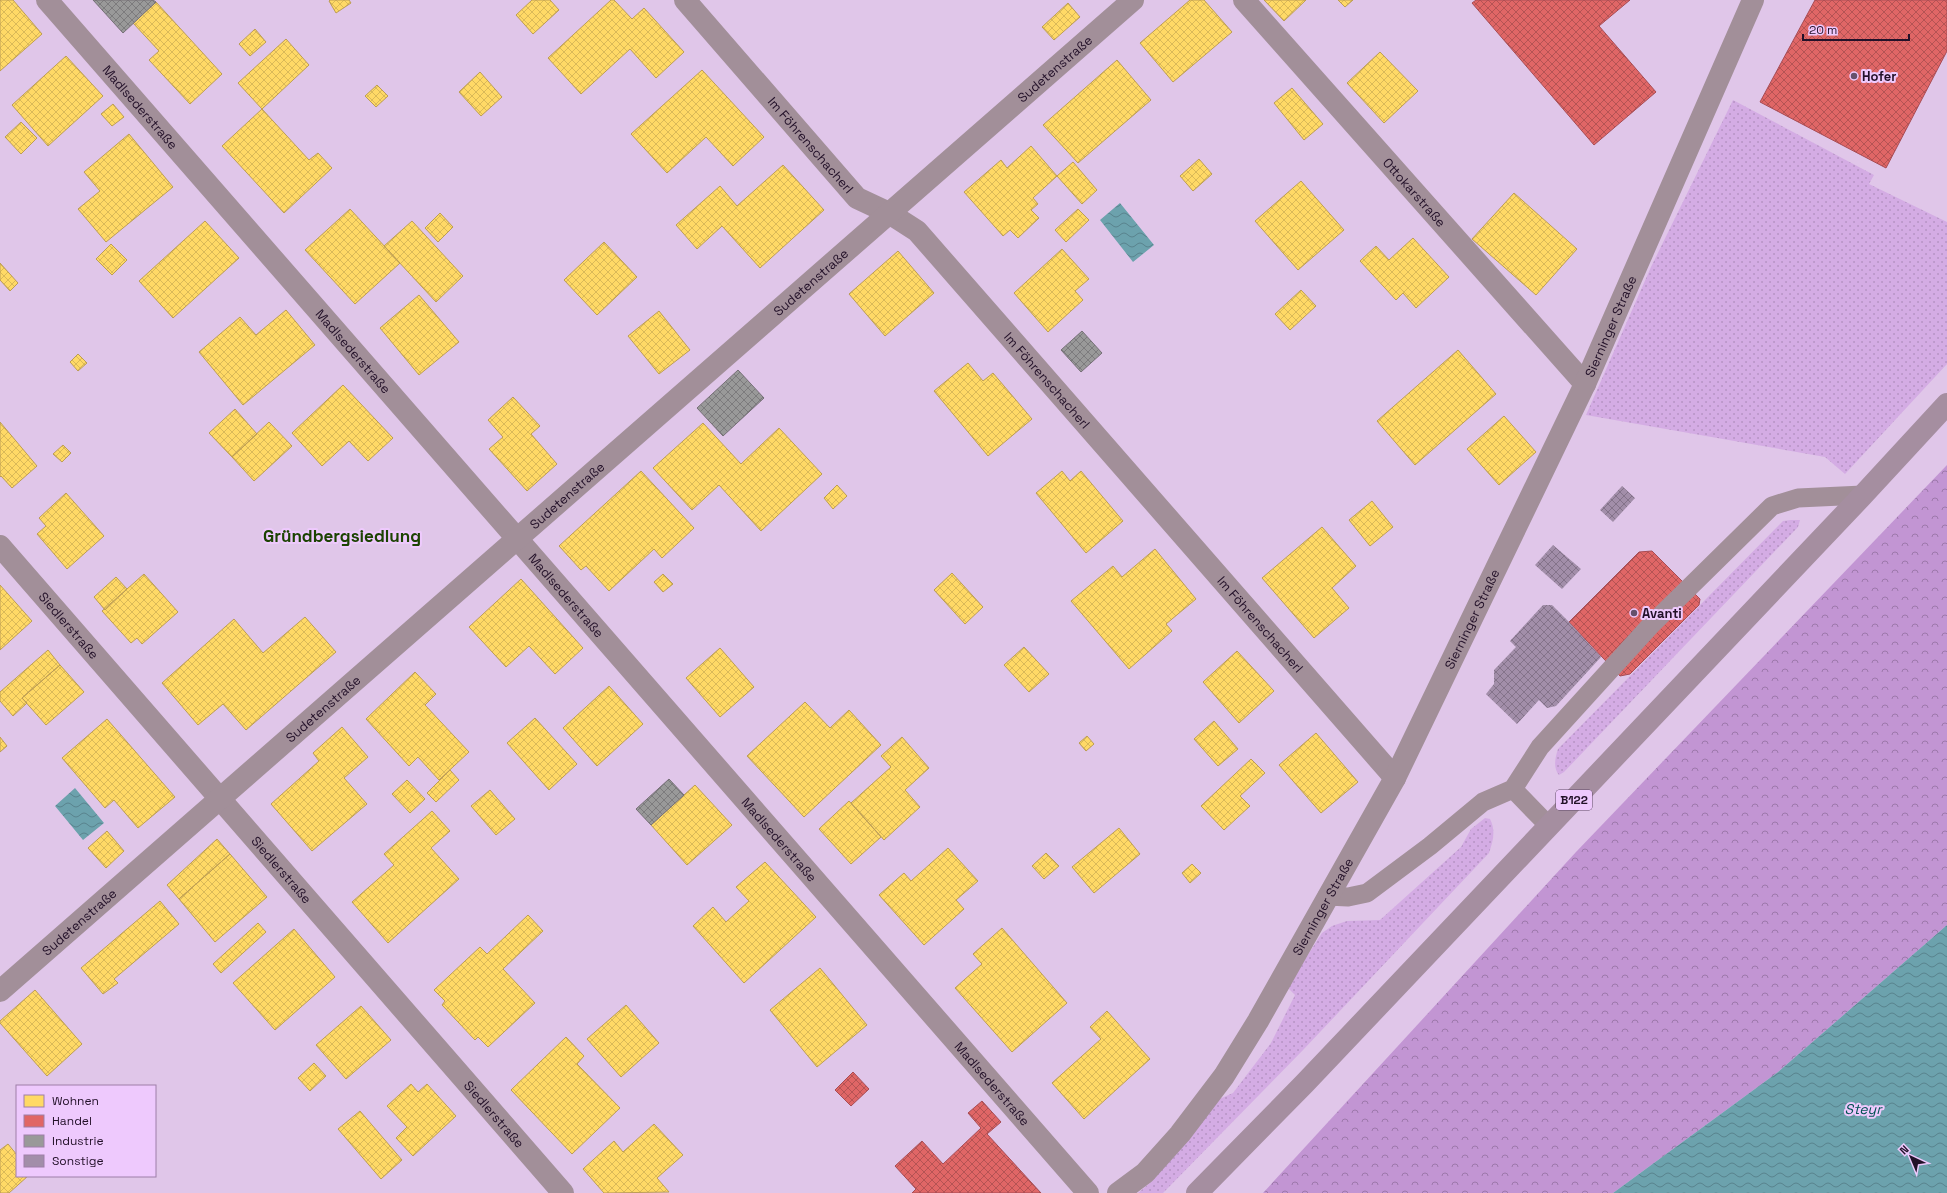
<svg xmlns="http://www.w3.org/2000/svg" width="1947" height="1193" font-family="'Space Grotesk',sans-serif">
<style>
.grass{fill:url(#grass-dots)}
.forest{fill:url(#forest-crowns)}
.water{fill:url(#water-waves)}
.homes{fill:url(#homes-cross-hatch);stroke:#bd9d54}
.shops{fill:url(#shops-cross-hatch);stroke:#a74c54}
.industry{fill:url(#industry-cross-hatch);stroke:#767077}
.building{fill:url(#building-cross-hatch)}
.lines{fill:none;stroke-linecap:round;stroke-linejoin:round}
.service{stroke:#a28f99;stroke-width:19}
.minor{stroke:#a28f99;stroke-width:22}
.primary{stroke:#a58ea0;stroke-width:22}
.poi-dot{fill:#65506c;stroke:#eec9fd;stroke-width:1.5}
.labels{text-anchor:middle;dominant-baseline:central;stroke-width:4;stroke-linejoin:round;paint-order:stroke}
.shield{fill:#eec9fd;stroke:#604869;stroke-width:1}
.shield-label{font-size:12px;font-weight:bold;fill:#231129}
.street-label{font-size:13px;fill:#231129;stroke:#eec9fd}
.poi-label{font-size:13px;font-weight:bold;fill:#231129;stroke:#eec9fd;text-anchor:start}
.water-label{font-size:14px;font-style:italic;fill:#005152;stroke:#eec9fd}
.district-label{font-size:17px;font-weight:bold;fill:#1c4302;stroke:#eec9fd}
</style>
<defs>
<pattern id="grass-dots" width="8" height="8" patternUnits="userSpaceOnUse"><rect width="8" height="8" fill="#d4ace4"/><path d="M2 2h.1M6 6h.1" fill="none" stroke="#b693c4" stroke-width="1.8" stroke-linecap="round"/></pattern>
<pattern id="forest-crowns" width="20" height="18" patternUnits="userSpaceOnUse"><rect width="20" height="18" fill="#c295d3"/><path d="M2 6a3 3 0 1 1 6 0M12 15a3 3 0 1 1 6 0" fill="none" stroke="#9d78ab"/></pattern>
<pattern id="water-waves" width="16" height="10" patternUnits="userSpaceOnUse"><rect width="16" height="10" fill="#6ca2ad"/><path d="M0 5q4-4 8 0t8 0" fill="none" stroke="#58838d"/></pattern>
<pattern id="homes-cross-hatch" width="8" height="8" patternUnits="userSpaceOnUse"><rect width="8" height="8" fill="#ffd966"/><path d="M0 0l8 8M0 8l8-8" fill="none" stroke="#dab958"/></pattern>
<pattern id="shops-cross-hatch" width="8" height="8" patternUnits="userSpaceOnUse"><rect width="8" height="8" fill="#e06666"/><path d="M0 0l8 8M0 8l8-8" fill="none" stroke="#b55354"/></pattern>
<pattern id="industry-cross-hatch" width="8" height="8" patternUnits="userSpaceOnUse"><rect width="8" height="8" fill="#999"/><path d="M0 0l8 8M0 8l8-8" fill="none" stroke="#7c7b7d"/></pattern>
<pattern id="building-cross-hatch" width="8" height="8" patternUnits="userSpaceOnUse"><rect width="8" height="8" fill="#a28ea9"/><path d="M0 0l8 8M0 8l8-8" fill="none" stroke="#84738a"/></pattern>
</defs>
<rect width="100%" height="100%" fill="#e0c6e9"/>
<path class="grass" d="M 1733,100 L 1874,175 L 1869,184 L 1947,222 L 1947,364 L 1845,474 L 1825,457 L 1586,415 L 1651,267 Z
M 1791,520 L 1800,520 L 1798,527 L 1564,772 L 1559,775 C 1553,768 1555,758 1558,749 L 1783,521 Z
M 1485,818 L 1490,819 C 1496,831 1493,841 1489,853 L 1304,1049 L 1163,1193 L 1138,1193 L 1151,1182 L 1215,1101 L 1233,1093 L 1271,1043 L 1295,995 L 1287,987 L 1322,933 L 1332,926 L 1347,921 L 1380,920 L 1461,847 L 1471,829 Z"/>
<path class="forest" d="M 1947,465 L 1947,925 L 1778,1072 L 1613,1193 L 1263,1193 L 1576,852 Z"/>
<path class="water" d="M 1120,203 L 1154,245 L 1133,262 L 1100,220 Z
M 75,788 L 104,823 L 83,840 L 55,806 Z
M 1947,925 L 1947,1193 L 1613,1193 L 1778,1072 Z"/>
<path class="homes" d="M 0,0 L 13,0 L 42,34 L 0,71 Z
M 330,0 L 349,0 L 351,3 L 336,13 L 329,1 Z
M 532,0 L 550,0 L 559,10 L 533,34 L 516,15 Z
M 611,0 L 614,0 L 632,19 L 644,8 L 684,52 L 656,78 L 630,49 L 581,94 L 548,58 Z
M 1190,0 L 1204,0 L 1232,32 L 1173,82 L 1140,43 Z
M 1264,0 L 1306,0 L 1284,21 Z
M 1338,0 L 1353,0 L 1345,7 Z
M 156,2 L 222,74 L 190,104 L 149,60 L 159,51 L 133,23 Z
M 1068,3 L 1080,17 L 1054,40 L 1042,27 Z
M 255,29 L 266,42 L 250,56 L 239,44 Z
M 286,39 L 309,65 L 262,109 L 238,83 Z
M 1380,52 L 1418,91 L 1384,123 L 1347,83 Z
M 66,56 L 103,96 L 48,146 L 12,105 Z
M 1117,60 L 1151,100 L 1078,163 L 1043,125 Z
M 702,70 L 764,137 L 733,166 L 706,137 L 667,173 L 631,134 Z
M 480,72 L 502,97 L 481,116 L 459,92 Z
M 377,85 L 388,96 L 376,107 L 365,96 Z
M 1292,88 L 1323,124 L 1304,140 L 1274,103 Z
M 113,104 L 124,117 L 112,126 L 101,114 Z
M 262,109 L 309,160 L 318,153 L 332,168 L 284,213 L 222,146 Z
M 21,122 L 37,138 L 21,154 L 5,137 Z
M 129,134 L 173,187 L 106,242 L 78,209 L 100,191 L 84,172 Z
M 1031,146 L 1057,176 L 1033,198 L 1038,204 L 1031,210 L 1039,218 L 1018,238 L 1010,230 L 1003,236 L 964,192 L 1001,160 L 1007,168 Z
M 1199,159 L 1212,174 L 1193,191 L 1180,176 Z
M 1073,162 L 1097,190 L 1082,204 L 1057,176 Z
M 783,165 L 824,210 L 760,268 L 722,226 L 697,249 L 676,225 L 720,186 L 737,206 Z
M 1301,181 L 1344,230 L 1298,270 L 1255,221 Z
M 1514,193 L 1577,249 L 1536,295 L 1472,239 Z
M 350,209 L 400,263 L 355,304 L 305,250 Z
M 1078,209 L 1089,220 L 1066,242 L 1055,230 Z
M 440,213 L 453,227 L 438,242 L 425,228 Z
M 205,221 L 239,258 L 173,318 L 139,281 Z
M 412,221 L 463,276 L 436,302 L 384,246 Z
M 1413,238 L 1449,277 L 1416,308 L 1403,293 L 1396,300 L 1360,261 L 1376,246 L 1389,260 Z
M 604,242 L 637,277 L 597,315 L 564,280 Z
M 111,244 L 127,260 L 112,275 L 96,259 Z
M 1062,249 L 1089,279 L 1075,291 L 1083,300 L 1048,332 L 1014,293 Z
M 898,251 L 934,293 L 885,336 L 849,294 Z
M 0,263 L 18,283 L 10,291 L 0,280 Z
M 1301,290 L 1316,306 L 1290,330 L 1275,314 Z
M 419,295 L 459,342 L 419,375 L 380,328 Z
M 286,310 L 315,345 L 243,405 L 199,352 L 240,317 L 256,335 Z
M 659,311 L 690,350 L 659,374 L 628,336 Z
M 1458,350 L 1496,394 L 1415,465 L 1377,421 Z
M 78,354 L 87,363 L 78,371 L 70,362 Z
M 968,363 L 983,381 L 993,373 L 1032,419 L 988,456 L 934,391 Z
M 343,385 L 393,438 L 368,461 L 349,441 L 322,466 L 292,433 Z
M 513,397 L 540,426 L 531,434 L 557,464 L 527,491 L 489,449 L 503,437 L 488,420 Z
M 235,409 L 257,434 L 232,457 L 209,433 Z
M 1504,416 L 1536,452 L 1499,485 L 1467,449 Z
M 0,422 L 37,466 L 12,488 L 1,476 L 0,477 Z
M 269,422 L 292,446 L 254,481 L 232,457 Z
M 703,423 L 741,464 L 779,428 L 822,474 L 761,531 L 719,485 L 692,510 L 653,468 Z
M 63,445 L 71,453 L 62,462 L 53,454 Z
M 641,471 L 694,528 L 662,558 L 654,549 L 609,591 L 586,566 L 581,570 L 559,546 Z
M 1062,471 L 1070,481 L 1081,471 L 1123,521 L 1086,553 L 1036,493 Z
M 837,485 L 847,496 L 833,509 L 824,498 Z
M 66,493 L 104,536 L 67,569 L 37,534 L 46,526 L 39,518 Z
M 1372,501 L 1393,527 L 1370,546 L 1349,520 Z
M 1322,527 L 1356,566 L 1332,588 L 1349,608 L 1314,638 L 1262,578 Z
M 1155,549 L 1196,599 L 1166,624 L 1172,631 L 1129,669 L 1071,601 L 1113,566 L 1122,577 Z
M 952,573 L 983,607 L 965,624 L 934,590 Z
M 144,574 L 178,612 L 142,644 L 137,638 L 131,643 L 102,611 Z
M 663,574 L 673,584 L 663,592 L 654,582 Z
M 116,577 L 127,589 L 105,610 L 94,597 Z
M 521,579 L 583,648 L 555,674 L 529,646 L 506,667 L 469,627 Z
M 0,585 L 32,621 L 0,650 Z
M 305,617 L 336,652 L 246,730 L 223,704 L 198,725 L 162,683 L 234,619 L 263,653 Z
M 1024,647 L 1049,674 L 1029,692 L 1004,665 Z
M 720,648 L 754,687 L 720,717 L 686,678 Z
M 48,650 L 60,665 L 22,698 L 27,703 L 13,716 L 0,701 L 0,692 Z
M 1237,651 L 1274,691 L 1239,723 L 1203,682 Z
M 60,665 L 84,692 L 46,725 L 22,698 Z
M 415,672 L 436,694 L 425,705 L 469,752 L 439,780 L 418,757 L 409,766 L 366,719 Z
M 609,686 L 643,724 L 597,766 L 563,728 Z
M 805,702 L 830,728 L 849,710 L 881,745 L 804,817 L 747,756 Z
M 535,718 L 577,764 L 549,790 L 507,743 Z
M 107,719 L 175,797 L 138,828 L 114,800 L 105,808 L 62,758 Z
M 1214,721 L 1238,749 L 1218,766 L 1194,739 Z
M 342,727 L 368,757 L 344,778 L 367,804 L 312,851 L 271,804 L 319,761 L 313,753 Z
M 1316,733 L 1358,782 L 1321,813 L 1279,765 Z
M 1087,736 L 1094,744 L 1086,751 L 1079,743 Z
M 0,737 L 7,746 L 0,752 Z
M 902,737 L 929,768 L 905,790 L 920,807 L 884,840 L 851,803 L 891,767 L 881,756 Z
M 1251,759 L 1265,773 L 1240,796 L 1250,806 L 1224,830 L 1201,806 Z
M 450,770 L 459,780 L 436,802 L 427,793 Z
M 407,780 L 425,799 L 410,813 L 392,794 Z
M 695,785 L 732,825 L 687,865 L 651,825 Z
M 490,790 L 515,819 L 496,835 L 471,806 Z
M 849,801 L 881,837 L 851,864 L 819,829 Z
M 432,811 L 450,831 L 431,848 L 459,879 L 388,943 L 352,902 L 394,865 L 384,854 Z
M 1119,828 L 1140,854 L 1094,893 L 1072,867 Z
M 107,831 L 124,851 L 106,868 L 88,848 Z
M 217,839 L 230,854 L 179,899 L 167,885 Z
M 948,848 L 978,881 L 956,900 L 964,909 L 924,945 L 879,895 L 904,873 L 911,881 Z
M 1046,853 L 1059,866 L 1044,879 L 1032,866 Z
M 230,854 L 267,897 L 215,942 L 179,899 Z
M 765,862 L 816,917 L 744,983 L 693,926 L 713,907 L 726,922 L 749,901 L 736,887 Z
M 1192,864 L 1201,873 L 1190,883 L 1182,873 Z
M 160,901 L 179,924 L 114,979 L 118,983 L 103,994 L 81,968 Z
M 528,915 L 543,931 L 503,969 L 535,1003 L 488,1047 L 478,1037 L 475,1040 L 442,1005 L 445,1001 L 434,990 L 480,947 L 487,954 Z
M 258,923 L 266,932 L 221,973 L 213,964 Z
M 1002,928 L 1067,1003 L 1012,1052 L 955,988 L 982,964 L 973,954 Z
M 294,929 L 335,977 L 275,1030 L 233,983 Z
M 820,968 L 867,1025 L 817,1067 L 770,1010 Z
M 35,990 L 82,1044 L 47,1076 L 0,1023 L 0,1021 Z
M 626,1005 L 659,1043 L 621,1077 L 587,1039 Z
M 361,1006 L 391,1040 L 346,1079 L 316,1045 Z
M 1107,1011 L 1150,1059 L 1084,1119 L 1052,1083 L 1101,1039 L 1090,1027 Z
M 566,1037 L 584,1056 L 577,1064 L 620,1108 L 572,1154 L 511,1090 Z
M 314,1063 L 326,1076 L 310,1091 L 298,1078 Z
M 411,1084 L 418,1092 L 427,1084 L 456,1116 L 413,1156 L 396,1138 L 407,1127 L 387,1106 Z
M 360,1111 L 402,1160 L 381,1179 L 338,1129 Z
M 654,1124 L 683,1155 L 657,1178 L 669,1192 L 604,1193 L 583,1169 L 614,1141 L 623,1152 Z
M 8,1144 L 17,1155 L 17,1176 L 28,1176 L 9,1193 L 0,1193 L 0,1150 Z"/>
<path class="shops" d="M 1476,0 L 1630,0 L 1599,26 L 1656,92 L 1594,145 L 1472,3 Z
M 1815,0 L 1947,0 L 1947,51 L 1886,168 L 1760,102 Z
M 1652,551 L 1700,599 L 1699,605 L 1630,674 L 1620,676 L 1569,622 L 1639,552 Z
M 853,1072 L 869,1089 L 851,1106 L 835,1090 Z
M 982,1101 L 1001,1122 L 987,1134 L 1041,1193 L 912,1193 L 916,1189 L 895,1166 L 922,1141 L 943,1164 L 981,1128 L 968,1113 Z"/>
<path class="industry" d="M 93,0 L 153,0 L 156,2 L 123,33 Z
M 1082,331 L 1102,353 L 1081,372 L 1061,350 Z
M 738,370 L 764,398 L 723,436 L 697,408 Z
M 669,779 L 684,795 L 651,825 L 636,809 Z"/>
<path class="building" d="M 1622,486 L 1635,498 L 1613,522 L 1600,510 Z
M 1553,545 L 1581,569 L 1562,589 L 1535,565 Z
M 1543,605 L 1552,605 L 1569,622 L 1601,657 L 1556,706 L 1547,708 L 1539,700 L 1517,724 L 1486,694 L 1494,684 L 1494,670 L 1516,647 L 1510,641 Z"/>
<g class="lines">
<path class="service" d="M 1513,789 L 1540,747 L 1650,626 L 1772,506 L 1798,498 L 1863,495
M 1327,896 L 1348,897 L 1367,893 L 1430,846 L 1483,802 L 1513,789 L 1549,826"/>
<g class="minor">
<path id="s1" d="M 47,0 L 1088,1193"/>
<path id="s2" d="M 685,0 L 857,198 L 889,213 L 917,231 L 1395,778"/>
<path id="s3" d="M 1244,0 L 1585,384"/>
<path id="s4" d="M 0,546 L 563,1193"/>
<path id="s5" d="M 0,991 L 1133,0"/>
<path id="s6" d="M 1118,1193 L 1145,1173 L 1180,1134 L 1224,1076 L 1258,1021 L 1395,778 L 1585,384 L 1753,0"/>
</g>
<path class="primary" d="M 1197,1193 L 1305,1083 L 1863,495 L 1947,404"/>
</g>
<g class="poi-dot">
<circle cx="1854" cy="76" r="4"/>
<circle cx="1634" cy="613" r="4"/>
</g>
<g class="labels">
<rect class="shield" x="1556" y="790" width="36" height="20" rx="3"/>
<g class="shield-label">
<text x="1574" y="800">B122</text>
</g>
<g class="street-label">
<text stroke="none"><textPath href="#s5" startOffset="1401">Sudetenstraße</textPath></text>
<text stroke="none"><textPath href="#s1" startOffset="142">Madlsederstraße</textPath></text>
<text stroke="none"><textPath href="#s2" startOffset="192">Im Föhrenschacherl</textPath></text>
<text stroke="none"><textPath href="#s3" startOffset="257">Ottokarstraße</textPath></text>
<text stroke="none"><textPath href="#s5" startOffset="1077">Sudetenstraße</textPath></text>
<text stroke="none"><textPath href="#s6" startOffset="1003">Sierninger Straße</textPath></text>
<text stroke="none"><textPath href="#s1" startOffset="466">Madlsederstraße</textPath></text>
<text stroke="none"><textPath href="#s2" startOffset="529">Im Föhrenschacherl</textPath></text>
<text stroke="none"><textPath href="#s5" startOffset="753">Sudetenstraße</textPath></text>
<text stroke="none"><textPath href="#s1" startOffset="790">Madlsederstraße</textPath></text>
<text stroke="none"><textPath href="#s6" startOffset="679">Sierninger Straße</textPath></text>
<text stroke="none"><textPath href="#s2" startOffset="853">Im Föhrenschacherl</textPath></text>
<text stroke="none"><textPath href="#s4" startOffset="105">Siedlerstraße</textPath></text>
<text stroke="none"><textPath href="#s5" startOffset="429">Sudetenstraße</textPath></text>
<text stroke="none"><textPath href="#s1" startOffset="1114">Madlsederstraße</textPath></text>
<text stroke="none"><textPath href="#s4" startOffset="429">Siedlerstraße</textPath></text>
<text stroke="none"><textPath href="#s6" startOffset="355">Sierninger Straße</textPath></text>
<text stroke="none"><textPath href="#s5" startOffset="105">Sudetenstraße</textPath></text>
<text stroke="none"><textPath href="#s1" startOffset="1438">Madlsederstraße</textPath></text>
<text stroke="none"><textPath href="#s4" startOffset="753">Siedlerstraße</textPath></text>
</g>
<g class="poi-label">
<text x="1862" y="76">Hofer</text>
<text x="1642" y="613">Avanti</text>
</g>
<g class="water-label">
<text x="1863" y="1109">Steyr</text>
</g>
<g class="district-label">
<text x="342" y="536">Gründbergsiedlung</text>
</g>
</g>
<rect x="16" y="1085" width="140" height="92" fill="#eec9fd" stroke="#9d7fa8"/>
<rect x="24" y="1095" width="20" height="12" fill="#ffd966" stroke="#9d7fa8"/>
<text x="52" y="1105" font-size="12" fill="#231129">Wohnen</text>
<rect x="24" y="1115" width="20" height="12" fill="#e06666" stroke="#9d7fa8"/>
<text x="52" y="1125" font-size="12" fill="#231129">Handel</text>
<rect x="24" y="1135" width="20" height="12" fill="#999999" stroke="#9d7fa8"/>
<text x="52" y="1145" font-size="12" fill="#231129">Industrie</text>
<rect x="24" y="1155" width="20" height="12" fill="#a28ea9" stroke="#9d7fa8"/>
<text x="52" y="1165" font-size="12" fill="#231129">Sonstige</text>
<g transform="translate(1911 1157) rotate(316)" stroke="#eec9fd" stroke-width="3" paint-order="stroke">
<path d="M0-3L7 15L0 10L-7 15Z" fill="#231129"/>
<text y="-6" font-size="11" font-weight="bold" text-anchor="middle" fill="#231129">N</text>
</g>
<path d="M1803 34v6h106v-6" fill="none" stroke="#231129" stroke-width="2"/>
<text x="1809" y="34" font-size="12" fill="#231129" stroke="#eec9fd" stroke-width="3" paint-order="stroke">20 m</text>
</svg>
